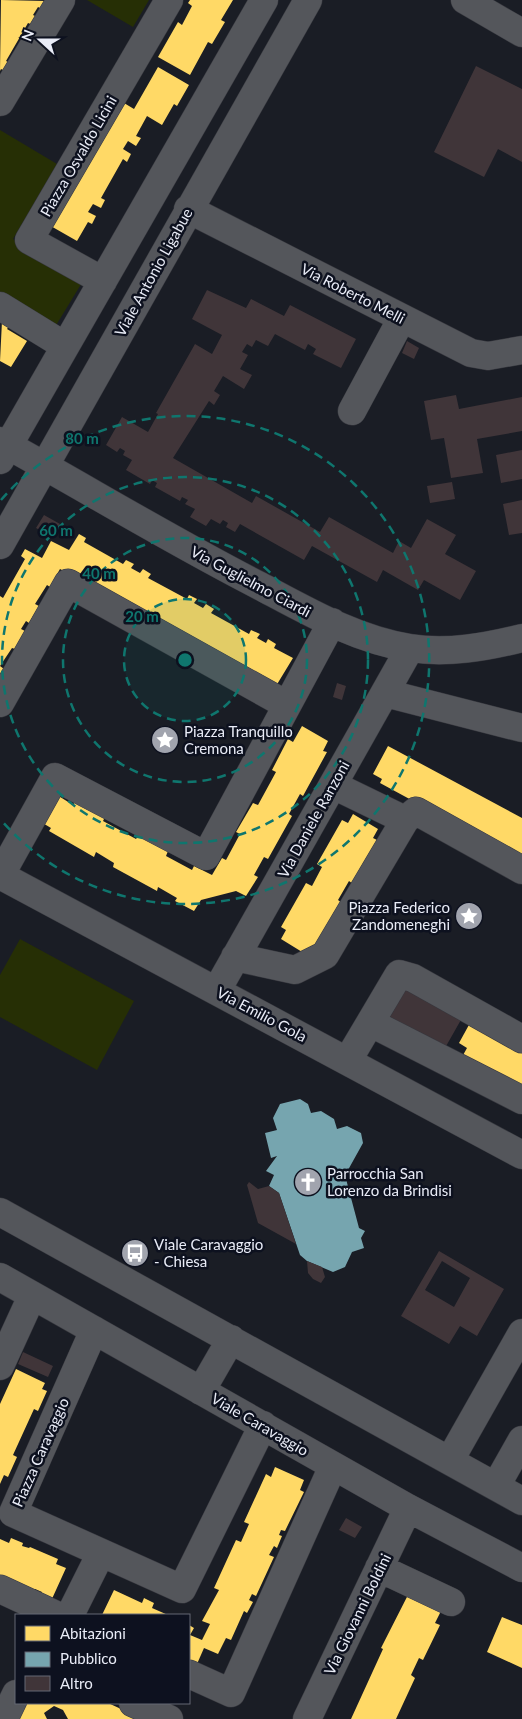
<svg xmlns="http://www.w3.org/2000/svg" width="522" height="1719" font-family="Lato,sans-serif">
<style>
.green{fill:#262f05}
.homes{fill:#ffd966}
.public{fill:#76a5af}
.building{fill:#403539;fill-rule:evenodd}
.lines{fill:none;stroke-linecap:round;stroke-linejoin:round}
.minor-casing{stroke:#37383f;stroke-width:29}
.minor{stroke:#54565b;stroke-width:28}
.ring{fill:none;stroke:#0f766e;stroke-width:2.5;stroke-dasharray:9 6}
.labels{text-anchor:middle;dominant-baseline:central;stroke-width:5;stroke-linejoin:round;paint-order:stroke}
.street-label{font-size:15px;fill:#e9ecf7;stroke:#0d111f}
.poi-label{font-size:15px;fill:#e9ecf7;stroke:#0d111f;text-anchor:start}
.centre{fill:#0f766e;stroke:#0d111f;stroke-width:2.5}
.ring-label{font-size:15px;text-anchor:middle;font-weight:bold;fill:#0f766e;stroke:#0d111f;stroke-width:5;stroke-linejoin:round;paint-order:stroke}
</style>
<rect width="100%" height="100%" fill="#1a1d25"/>
<path class="green" d="M 87,0 L 149,0 L 133,27 Z
M 0,130 L 57,164 L 13,239 L 83,281 L 55,327 L 0,294 Z
M 20,939 L 134,1001 L 97,1070 L 0,1017 L 0,975 Z"/>
<path class="homes" d="M 1,0 L 46,1 L 42,9 L 38,7 L 33,15 L 37,17 L 33,25 L 28,23 L 6,61 L 10,63 L 5,71 L 1,69 L 0,71 Z
M 190,0 L 233,0 L 221,20 L 225,22 L 212,44 L 208,42 L 190,75 L 158,57 L 178,22 L 182,25 L 192,6 L 188,3 Z
M 158,67 L 189,85 L 177,106 L 174,104 L 162,125 L 147,116 L 136,136 L 141,138 L 136,146 L 128,141 L 123,149 L 131,154 L 127,162 L 123,159 L 101,198 L 105,200 L 101,208 L 93,204 L 88,212 L 96,216 L 92,224 L 88,222 L 77,241 L 49,225 L 119,100 L 134,109 Z
M 2,321 L 10,325 L 7,329 L 27,341 L 11,367 L 0,361 Z
M 79,534 L 86,538 L 84,542 L 123,564 L 126,560 L 134,564 L 131,568 L 140,573 L 143,569 L 151,574 L 148,578 L 187,599 L 189,595 L 197,599 L 194,603 L 203,608 L 206,604 L 214,609 L 211,613 L 249,634 L 251,630 L 260,634 L 257,638 L 266,643 L 268,639 L 276,644 L 274,648 L 293,658 L 276,686 L 60,569 L 50,587 L 47,585 L 35,604 L 39,606 L 29,623 L 26,621 L 21,629 L 25,631 L 15,649 L 12,648 L 0,666 L 4,669 L 0,676 L 0,596 L 3,598 L 25,559 L 21,556 L 25,549 L 42,558 L 51,541 L 69,550 Z
M 302,726 L 328,741 L 323,751 L 327,752 L 303,796 L 300,794 L 289,814 L 292,816 L 268,859 L 264,857 L 254,875 L 258,877 L 246,896 L 236,891 L 201,900 L 194,911 L 175,901 L 177,898 L 158,887 L 157,891 L 113,867 L 114,863 L 96,852 L 94,857 L 49,831 L 51,828 L 41,822 L 57,795 L 73,805 L 76,800 L 105,817 L 103,821 L 136,839 L 139,835 L 168,851 L 166,856 L 192,870 L 194,866 L 212,875 L 222,858 L 226,860 L 240,834 L 236,832 L 253,803 L 258,805 L 276,772 L 272,770 L 288,739 L 293,742 Z
M 388,746 L 522,818 L 522,860 L 380,783 L 382,779 L 373,774 Z
M 353,814 L 378,829 L 373,838 L 377,840 L 353,884 L 349,881 L 338,900 L 342,903 L 316,947 L 313,945 L 307,955 L 281,939 L 286,930 L 281,927 L 306,883 L 312,886 L 322,867 L 317,864 L 342,820 L 348,823 Z
M 470,1023 L 522,1052 L 522,1090 L 462,1057 L 467,1048 L 459,1043 Z
M 16,1369 L 45,1383 L 42,1389 L 47,1391 L 38,1411 L 34,1409 L 13,1455 L 17,1457 L 8,1477 L 4,1475 L 0,1484 L 0,1404 Z
M 275,1467 L 304,1480 L 300,1490 L 304,1492 L 285,1531 L 281,1530 L 279,1535 L 282,1536 L 277,1548 L 274,1546 L 269,1555 L 274,1557 L 256,1596 L 252,1594 L 249,1600 L 253,1602 L 247,1613 L 244,1611 L 231,1640 L 226,1638 L 218,1654 L 204,1648 L 197,1664 L 189,1660 L 189,1625 L 194,1628 L 190,1635 L 202,1640 L 210,1624 L 202,1621 L 219,1590 L 214,1588 L 236,1540 L 241,1542 L 249,1524 L 244,1522 L 266,1474 L 271,1477 Z
M 11,1538 L 23,1543 L 22,1546 L 29,1548 L 30,1547 L 58,1559 L 56,1564 L 66,1568 L 51,1601 L 40,1596 L 42,1592 L 35,1589 L 33,1593 L 0,1579 L 0,1539 L 9,1543 Z
M 114,1590 L 142,1603 L 144,1598 L 154,1603 L 152,1608 L 168,1615 L 102,1615 Z
M 410,1591 L 443,1607 L 435,1623 L 440,1625 L 423,1660 L 419,1658 L 411,1675 L 415,1678 L 396,1719 L 351,1719 L 383,1649 L 381,1648 Z
M 502,1617 L 522,1625 L 522,1668 L 487,1652 Z
M 23,1703 L 108,1703 L 143,1719 L 68,1719 L 63,1710 L 54,1706 L 44,1713 L 47,1719 L 16,1719 Z"/>
<path class="public" d="M 300,1099 L 308,1104 L 311,1113 L 321,1111 L 334,1119 L 337,1129 L 347,1126 L 361,1133 L 363,1143 L 348,1170 L 350,1176 L 346,1179 L 359,1228 L 365,1231 L 361,1238 L 364,1248 L 352,1252 L 345,1267 L 333,1272 L 307,1261 L 300,1255 L 279,1193 L 269,1186 L 274,1175 L 266,1171 L 277,1156 L 271,1158 L 265,1133 L 277,1130 L 273,1118 L 280,1104 Z"/>
<path class="building" d="M 476,66 L 522,89 L 522,162 L 498,149 L 484,177 L 434,152 Z
M 207,290 L 246,308 L 251,299 L 284,316 L 290,305 L 356,339 L 341,368 L 313,354 L 316,349 L 308,344 L 305,350 L 275,334 L 268,346 L 256,340 L 252,347 L 247,344 L 242,352 L 248,355 L 240,369 L 252,375 L 244,389 L 223,376 L 214,391 L 220,395 L 214,405 L 209,401 L 173,458 L 252,503 L 256,496 L 320,532 L 329,517 L 393,553 L 399,541 L 411,548 L 427,519 L 456,535 L 445,554 L 476,571 L 460,600 L 424,580 L 418,590 L 383,570 L 377,582 L 312,546 L 304,560 L 240,524 L 235,532 L 226,527 L 228,523 L 223,520 L 220,524 L 211,519 L 206,526 L 190,517 L 195,509 L 185,504 L 188,500 L 182,497 L 180,501 L 155,487 L 157,483 L 152,480 L 150,484 L 126,470 L 132,460 L 123,455 L 125,451 L 120,448 L 117,452 L 106,445 L 122,417 L 148,432 L 158,414 L 156,413 L 195,344 L 212,354 L 222,335 L 192,319 Z
M 407,341 L 419,348 L 414,359 L 402,353 Z
M 456,395 L 459,409 L 522,397 L 522,431 L 477,439 L 483,473 L 451,478 L 444,438 L 431,440 L 424,401 Z
M 522,450 L 522,479 L 501,483 L 496,455 Z
M 452,482 L 455,499 L 430,503 L 427,486 Z
M 522,500 L 522,533 L 509,535 L 503,504 Z
M 44,515 L 60,524 L 53,537 L 36,528 Z
M 337,683 L 346,686 L 342,700 L 333,697 Z
M 406,988 L 462,1018 L 445,1048 L 390,1017 Z
M 249,1182 L 258,1189 L 269,1186 L 279,1193 L 296,1244 L 258,1223 L 247,1185 Z
M 439,1251 L 504,1289 L 477,1336 L 460,1326 L 449,1344 L 401,1316 ZM 442,1261 L 470,1278 L 454,1307 L 425,1290 Z
M 307,1261 L 322,1267 L 325,1277 L 321,1283 L 313,1279 L 308,1273 Z
M 23,1352 L 53,1366 L 48,1377 L 18,1364 Z
M 346,1518 L 362,1527 L 355,1538 L 339,1530 Z"/>
<g class="lines">
<g class="minor-casing">
<path id="minor" d="M 465,0 L 522,33
M 0,102 L 61,0
M 188,209 L 471,353 L 488,356 L 522,350
M 103,281 L 29,240 L 169,0
M 0,306 L 65,346
M 352,411 L 402,318
M 0,441 C 87,489 172,541 260,586 C 307,611 357,640 410,648 C 447,654 486,647 522,638
M 0,460 L 264,0
M 0,545 L 308,0
M 385,693 L 522,728
M 0,703 L 68,583 L 287,705
M 333,785 L 405,820
M 0,875 L 522,1155
M 0,876 L 55,777 L 206,856 L 332,622
M 235,957 L 295,970 L 325,955 L 405,820 L 416,811 L 522,870
M 217,990 L 410,648
M 371,1023 L 522,1100
M 348,1060 L 399,974 L 413,978 L 522,1039
M 0,1212 L 522,1501
M 0,1277 L 408,1508 L 522,1568
M 94,1330 L 13,1513 L 182,1589 L 263,1425
M 0,1366 L 32,1296
M 201,1391 L 231,1339
M 450,1460 L 522,1333
M 496,1486 L 522,1440
M 379,1568 L 451,1602
M 0,1589 L 56,1615
M 70,1615 L 101,1553
M 189,1674 L 231,1693 L 333,1466
M 133,1703 L 169,1719
M 4,1719 L 16,1694
M 307,1719 L 408,1508"/>
</g>
<use href="#minor" class="minor"/>
</g>
<circle cx="185" cy="660" r="61" fill="#0f766e" fill-opacity=".12"/>
<g class="ring">
<circle cx="185" cy="660" r="61"/>
<circle cx="185" cy="660" r="122"/>
<circle cx="185" cy="660" r="183"/>
<path d="M1 500A244 244 0 1 1 1 820"/>
</g>
<defs>
<g id="sight-disc" transform="scale(1.4375)"><circle r="9.5" fill="#a1a4ae" stroke="#0d111f"/><path d="M0-6L1.8-2.2L6-1.7L2.9 1.2L3.7 5.4L0 3.3L-3.7 5.4L-2.9 1.2L-6-1.7L-1.8-2.2Z" fill="#fff"/></g>
<g id="church-disc" transform="scale(1.4375)"><circle r="9.5" fill="#a1a4ae" stroke="#0d111f"/><path d="M-1.2-6h2.4v3.5h3.3v2.4h-3.3V6h-2.4V-.1h-3.3v-2.4h3.3Z" fill="#fff"/></g>
<g id="bus-disc" transform="scale(1.4375)"><circle r="9.5" fill="#a1a4ae" stroke="#0d111f"/><path d="M-5-6H5V4H4V6H2V4H-2V6H-4V4H-5ZM-3.5-4V0h7V-4ZM-3.5 1.2v1.5H-2V1.2ZM2 1.2v1.5H3.5V1.2Z" fill="#fff"/></g>
</defs>
<g fill-rule="evenodd">
<use href="#sight-disc" x="165" y="740"/>
<use href="#sight-disc" x="469" y="916"/>
<use href="#church-disc" x="308" y="1182"/>
<use href="#bus-disc" x="135" y="1253"/>
</g>
<g class="labels">
<g class="street-label">
<text transform="translate(78 156) rotate(-60)">Piazza Osvaldo Licini</text>
<text transform="translate(153 272) rotate(-61)">Viale Antonio Ligabue</text>
<text transform="translate(353 293) rotate(27)">Via Roberto Melli</text>
<text transform="translate(251 581) rotate(28)">Via Guglielmo Ciardi</text>
<text transform="translate(313 819) rotate(-61)">Via Daniele Ranzoni</text>
<text transform="translate(262 1014) rotate(28)">Via Emilio Gola</text>
<text transform="translate(260 1424) rotate(30)">Viale Caravaggio</text>
<text transform="translate(40 1452) rotate(-66)">Piazza Caravaggio</text>
<text transform="translate(357 1614) rotate(-64)">Via Giovanni Boldini</text>
</g>
<g class="poi-label">
<text x="184" y="731">Piazza Tranquillo<tspan x="184" dy="17">Cremona</tspan></text>
<text x="450" y="907" text-anchor="end">Piazza Federico<tspan x="450" dy="17">Zandomeneghi</tspan></text>
<text x="327" y="1173">Parrocchia San<tspan x="327" dy="17">Lorenzo da Brindisi</tspan></text>
<text x="154" y="1244">Viale Caravaggio<tspan x="154" dy="17">- Chiesa</tspan></text>
</g>
</g>
<circle cx="185" cy="660" r="8" class="centre"/>
<g class="ring-label">
<text x="82" y="444">80 m</text>
<text x="56" y="536">60 m</text>
<text x="99" y="579">40 m</text>
<text x="142" y="622">20 m</text>
</g>
<rect x="15" y="1614" width="175" height="90" fill="#0d111f" stroke="#656975"/>
<rect x="25" y="1626" width="25" height="15" fill="#ffd966" stroke="#656975"/>
<text x="60" y="1639" font-size="15" fill="#e9ecf7">Abitazioni</text>
<rect x="25" y="1652" width="25" height="15" fill="#76a5af" stroke="#656975"/>
<text x="60" y="1664" font-size="15" fill="#e9ecf7">Pubblico</text>
<rect x="25" y="1676" width="25" height="15" fill="#403539" stroke="#656975"/>
<text x="60" y="1689" font-size="15" fill="#e9ecf7">Altro</text>
<g transform="translate(40 40) rotate(291)" stroke="#0d111f" stroke-width="4" paint-order="stroke">
<path d="M0-4L9 19L0 12L-9 19Z" fill="#e9ecf7"/>
<text y="-8" font-size="14" font-weight="bold" text-anchor="middle" fill="#e9ecf7">N</text>
</g>
</svg>
